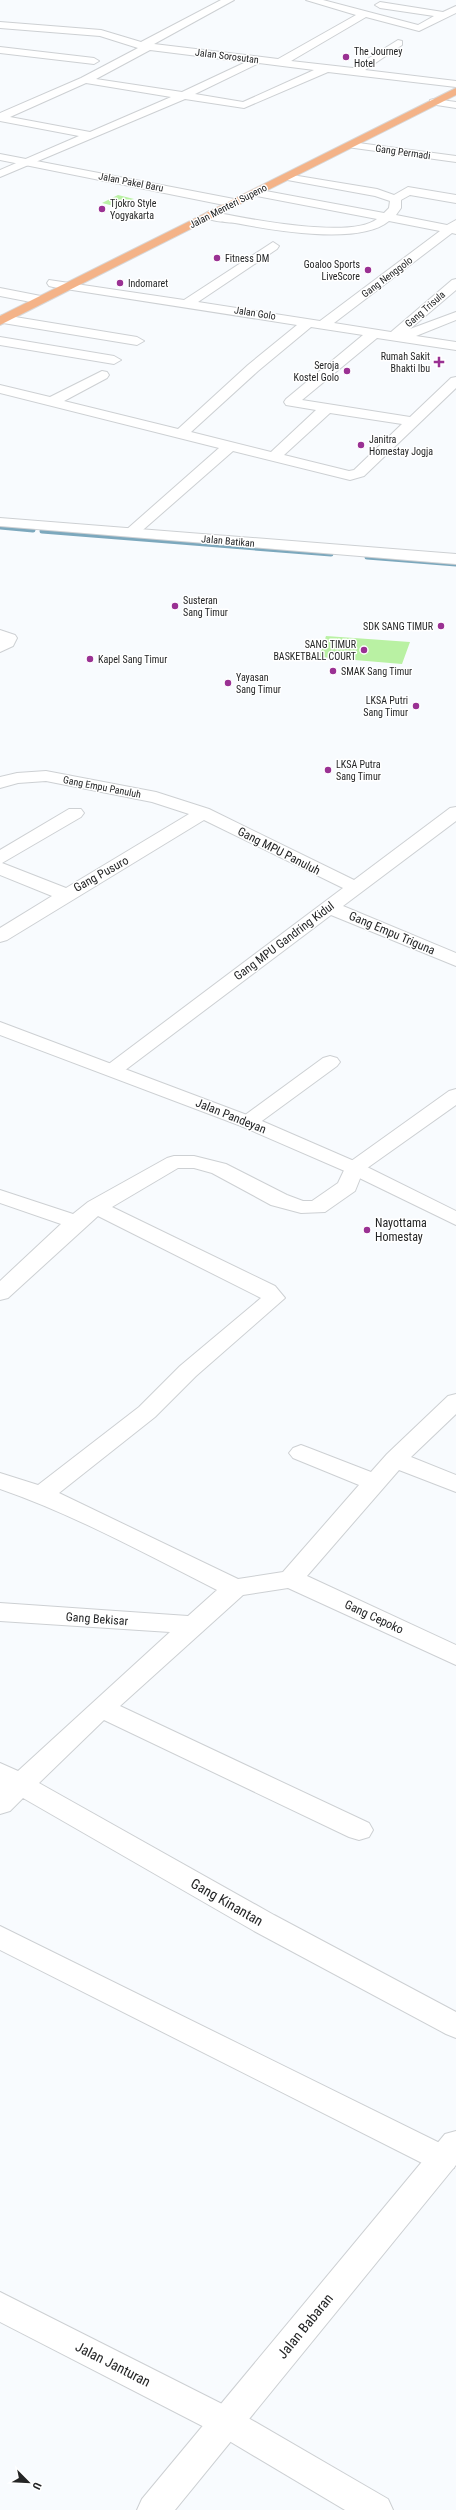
<svg xmlns="http://www.w3.org/2000/svg" width="456" height="2510" font-family="'Roboto Condensed',sans-serif">
<style>
.green{fill:#b9f1a3}
.lines{fill:none;stroke-linecap:round;stroke-linejoin:round}
.stream{stroke:#7ca8bd;stroke-width:5}
.street-casing{stroke:#cdd0d3;stroke-width:2}
.secondary-casing{stroke:#cdd0d3;stroke-width:2}
.primary-casing{stroke:#d8d8d8;stroke-width:2}
.street{fill:#fff;fill-rule:evenodd}
.secondary{fill:#fff;fill-rule:evenodd}
.primary{fill:#f4b388;fill-rule:evenodd}
.poi-dot{fill:#9a3193;stroke:#fff;stroke-width:1.5}
.labels{text-anchor:middle;dominant-baseline:central;stroke-width:3;stroke-linejoin:round;paint-order:stroke}
.far-poi-label{font-size:10px;fill:#242526;stroke:#fff;text-anchor:start}
.far-street-label{font-size:10px;fill:#242526;stroke:#fff}
.street-label{font-size:12px;fill:#242526;stroke:#fff}
.poi-label{font-size:12px;fill:#242526;stroke:#fff;text-anchor:start}
.near-street-label{font-size:14px;fill:#242526;stroke:#fff}
</style>
<rect width="100%" height="100%" fill="#f8fbfe"/>
<path class="green" d="M 118,195 L 134,199 L 118,207 L 102,203 Z
M 326,636 L 410,642 L 402,664 L 319,657 Z"/>
<g class="lines">
<path class="stream" d="M 0,527 L 33,530
M 42,531 L 331,554
M 367,557 L 456,564"/>
<g class="street-casing">
<path id="street" d="M 221,0 L 234,0 L 154,44 L 278,59 L 356,15 L 306,0 L 323,0 L 418,25 L 434,16 L 380,8 L 375,5 L 380,2 L 443,12 L 456,6 L 456,13 L 419,31 L 366,17 L 291,61 L 353,68 L 398,40 L 402,41 L 402,45 L 365,70 L 456,81 L 456,87 L 328,72 L 244,108 L 185,99 L 0,177 L 0,170 L 79,136 L 0,121 L 0,113 L 81,78 L 138,48 L 100,36 L 0,28 L 0,22 L 101,30 L 141,42 ZM 150,50 L 246,62 L 182,92 L 96,79 ZM 259,63 L 314,70 L 243,102 L 195,94 ZM 86,83 L 171,97 L 90,132 L 10,117 Z
M 0,47 L 94,58 L 99,61 L 94,64 L 0,53 Z
M 434,99 L 456,102 L 456,108 L 430,104 L 430,100 Z
M 351,142 L 456,156 L 456,162 L 347,147 L 345,145 Z
M 286,174 L 377,189 L 394,195 L 408,187 L 456,195 L 456,203 L 410,195 L 401,200 L 401,208 L 396,215 L 447,225 L 456,220 L 456,234 L 452,233 L 334,323 L 391,332 L 452,280 L 456,279 L 456,290 L 410,329 L 456,312 L 456,320 L 416,336 L 456,342 L 456,350 L 377,338 L 302,400 L 410,417 L 451,378 L 456,377 L 456,388 L 364,476 L 350,480 L 233,451 L 136,536 L 126,536 L 123,533 L 126,530 L 219,448 L 0,393 L 0,385 L 50,397 L 102,371 L 107,372 L 109,375 L 107,378 L 64,401 L 178,429 L 248,365 L 297,325 L 53,287 L 49,286 L 47,283 L 49,280 L 184,300 L 273,242 L 279,246 L 277,249 L 198,302 L 320,321 L 440,231 L 389,221 C 359,246 272,230 235,223 C 227,222 208,222 203,215 L 209,211 C 243,218 350,240 377,219 L 251,195 L 249,193 L 255,189 L 384,213 L 389,208 L 390,201 L 375,196 L 282,179 L 280,177 ZM 311,327 L 363,335 L 286,399 L 284,402 L 286,405 L 316,410 L 271,452 L 191,432 L 258,371 ZM 330,413 L 402,424 L 354,470 L 349,471 L 284,455 Z
M 0,288 L 46,297 L 47,300 L 41,304 L 0,296 Z
M 3,315 L 137,337 L 144,341 L 137,345 L 3,323 L 0,322 L 0,316 Z
M 0,337 L 114,356 L 121,360 L 114,364 L 0,345 Z
M 0,630 L 15,635 L 17,638 L 13,646 L 0,652 Z
M 46,771 L 156,792 L 209,809 L 354,880 L 450,808 L 456,807 L 456,821 L 343,906 L 456,953 L 456,966 L 331,915 L 120,1074 L 113,1076 L 106,1074 L 103,1070 L 106,1066 L 343,888 L 204,820 L 7,940 L 0,942 L 0,928 L 52,896 L 0,875 L 0,850 L 69,809 L 81,809 L 84,813 L 81,817 L 2,863 L 66,888 L 189,814 L 152,802 L 46,781 L 18,783 L 0,788 L 0,777 L 17,773 Z
M 330,1056 L 337,1058 L 340,1062 L 337,1066 L 255,1126 L 248,1128 L 241,1126 L 238,1122 L 241,1118 L 323,1058 Z
M 456,1089 L 456,1105 L 363,1171 L 355,1191 L 325,1212 L 301,1213 L 271,1205 L 212,1173 L 194,1168 L 178,1168 L 112,1207 L 275,1286 L 285,1298 L 196,1376 L 155,1417 L 59,1493 L 238,1579 L 283,1572 L 359,1485 L 293,1458 L 289,1453 L 293,1448 L 301,1445 L 309,1448 L 371,1472 L 387,1454 L 448,1396 L 456,1394 L 456,1414 L 411,1457 L 456,1475 L 456,1492 L 399,1470 L 307,1576 L 456,1645 L 456,1665 L 288,1588 L 243,1595 L 120,1706 L 369,1823 L 373,1830 L 369,1837 L 359,1840 L 349,1837 L 104,1720 L 39,1783 L 274,1915 L 456,2012 L 456,2038 L 446,2034 L 254,1931 L 23,1798 L 10,1811 L 0,1814 L 0,1763 L 18,1771 L 170,1632 L 0,1621 L 0,1603 L 188,1616 L 217,1590 C 146,1554 75,1515 0,1489 L 0,1473 L 38,1485 L 139,1407 L 180,1366 L 261,1298 L 98,1216 L 8,1298 L 0,1300 L 0,1281 L 61,1224 L 0,1203 L 0,1190 L 73,1214 L 88,1202 L 167,1158 L 174,1156 L 194,1156 L 226,1164 L 287,1195 L 303,1201 L 312,1201 L 338,1183 L 347,1164 L 449,1091 Z
M 0,1926 L 454,2150 L 456,2154 L 454,2168 L 443,2172 L 432,2168 L 0,1950 Z
M 0,2292 L 238,2412 L 388,2499 L 393,2510 L 345,2510 L 214,2432 L 0,2322 Z"/>
</g>
<g class="secondary-casing">
<path id="secondary" d="M 0,154 L 234,199 L 240,203 L 234,207 L 0,160 Z
M 0,518 L 456,554 L 456,564 L 0,526 Z
M 0,1022 L 255,1118 L 361,1164 L 456,1211 L 456,1225 L 347,1172 L 241,1126 L 0,1035 Z
M 456,2131 L 456,2165 L 175,2510 L 137,2510 L 142,2499 L 445,2134 Z"/>
</g>
<g class="primary-casing">
<path id="primary" d="M 456,88 L 456,95 L 0,325 L 0,316 Z"/>
</g>
<use href="#street" class="street"/>
<use href="#secondary" class="secondary"/>
<use href="#primary" class="primary"/>
</g>
<g class="poi-dot">
<circle cx="346" cy="57" r="4"/>
<circle cx="102" cy="209" r="4"/>
<circle cx="217" cy="258" r="4"/>
<circle cx="368" cy="270" r="4"/>
<circle cx="120" cy="283" r="4"/>
<path d="M437 356h4v4h4v4h-4v4h-4v-4h-4v-4h4z"/>
<circle cx="347" cy="371" r="4"/>
<circle cx="361" cy="445" r="4"/>
<circle cx="175" cy="606" r="4"/>
<circle cx="441" cy="626" r="4"/>
<circle cx="364" cy="650" r="4"/>
<circle cx="90" cy="659" r="4"/>
<circle cx="333" cy="671" r="4"/>
<circle cx="228" cy="683" r="4"/>
<circle cx="416" cy="706" r="4"/>
<circle cx="328" cy="770" r="4"/>
<circle cx="367" cy="1230" r="4"/>
</g>
<g class="labels">
<g class="far-poi-label">
<text x="354" y="51">The Journey<tspan x="354" dy="12">Hotel</tspan></text>
<text x="110" y="203">Tjokro Style<tspan x="110" dy="12">Yogyakarta</tspan></text>
<text x="225" y="258">Fitness DM</text>
<text x="360" y="264" text-anchor="end">Goaloo Sports<tspan x="360" dy="12">LiveScore</tspan></text>
<text x="128" y="283">Indomaret</text>
<text x="430" y="356" text-anchor="end">Rumah Sakit<tspan x="430" dy="12">Bhakti Ibu</tspan></text>
<text x="339" y="365" text-anchor="end">Seroja<tspan x="339" dy="12">Kostel Golo</tspan></text>
<text x="369" y="439">Janitra<tspan x="369" dy="12">Homestay Jogja</tspan></text>
<text x="183" y="600">Susteran<tspan x="183" dy="12">Sang Timur</tspan></text>
<text x="433" y="626" text-anchor="end">SDK SANG TIMUR</text>
<text x="356" y="644" text-anchor="end">SANG TIMUR<tspan x="356" dy="12">BASKETBALL COURT</tspan></text>
<text x="98" y="659">Kapel Sang Timur</text>
<text x="341" y="671">SMAK Sang Timur</text>
<text x="236" y="677">Yayasan<tspan x="236" dy="12">Sang Timur</tspan></text>
<text x="408" y="700" text-anchor="end">LKSA Putri<tspan x="408" dy="12">Sang Timur</tspan></text>
<text x="336" y="764">LKSA Putra<tspan x="336" dy="12">Sang Timur</tspan></text>
</g>
<g class="far-street-label">
<text transform="translate(227 56) rotate(7)">Jalan Sorosutan</text>
<text transform="translate(403 152) rotate(8)">Gang Permadi</text>
<text transform="translate(131 182) rotate(11)">Jalan Pakel Baru</text>
<text transform="translate(228 206) rotate(-27)">Jalan Menteri Supeno</text>
<text transform="translate(387 277) rotate(-37)">Gang Nenggolo</text>
<text transform="translate(425 309) rotate(-41)">Gang Trisula</text>
<text transform="translate(255 313) rotate(9)">Jalan Golo</text>
<text transform="translate(228 541) rotate(5)">Jalan Batikan</text>
<text transform="translate(102 787) rotate(11)">Gang Empu Panuluh</text>
</g>
<g class="street-label">
<text transform="translate(279 851) rotate(27)">Gang MPU Panuluh</text>
<text transform="translate(101 874) rotate(-29)">Gang Pusuro</text>
<text transform="translate(392 933) rotate(23)">Gang Empu Triguna</text>
<text transform="translate(284 941) rotate(-37)">Gang MPU Gandring Kidul</text>
<text transform="translate(231 1116) rotate(22)">Jalan Pandeyan</text>
<text transform="translate(374 1617) rotate(25)">Gang Cepoko</text>
<text transform="translate(97 1619) rotate(4)">Gang Bekisar</text>
</g>
<g class="poi-label">
<text x="375" y="1223">Nayottama<tspan x="375" dy="14">Homestay</tspan></text>
</g>
<g class="near-street-label">
<text transform="translate(227 1902) rotate(30)">Gang Kinantan</text>
<text transform="translate(305 2326) rotate(-51)">Jalan Babaran</text>
<text transform="translate(113 2364) rotate(27)">Jalan Janturan</text>
</g>
</g>
<g transform="translate(28 2482) rotate(114)" stroke="#ffffff" stroke-width="3" paint-order="stroke">
<path d="M0-3L7 15L0 10L-7 15Z" fill="#242526"/>
<text y="-6" font-size="11" font-weight="bold" text-anchor="middle" fill="#242526">U</text>
</g>
</svg>
